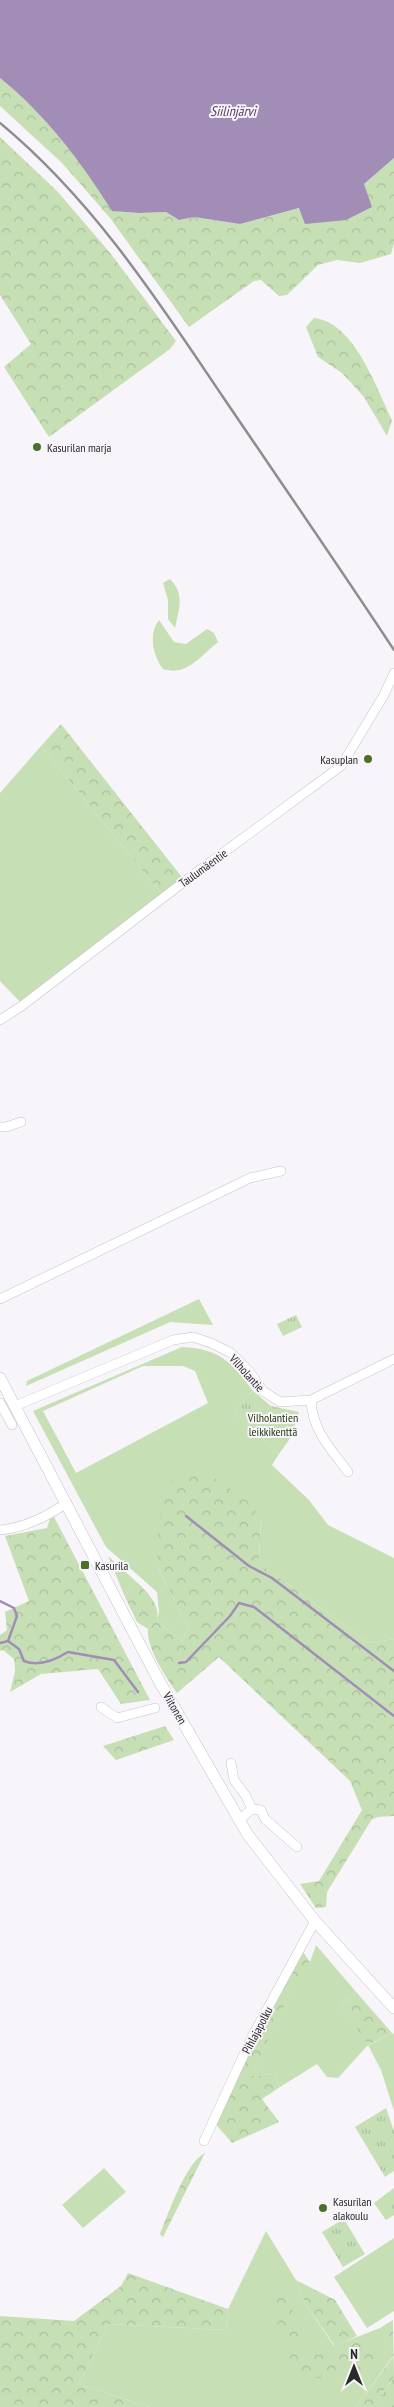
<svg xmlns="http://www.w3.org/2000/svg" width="394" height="2407" font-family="'PT Sans Narrow',sans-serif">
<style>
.green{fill:#c6dfb5;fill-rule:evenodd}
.forest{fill:url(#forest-crowns)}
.park{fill:url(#park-tufts)}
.water{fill:#a28db6}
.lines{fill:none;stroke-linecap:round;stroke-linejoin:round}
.stream{stroke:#a28db6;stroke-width:2.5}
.minor-casing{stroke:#c5c3c8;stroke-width:10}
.major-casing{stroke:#c5c3c8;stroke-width:12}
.minor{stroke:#fff;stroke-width:9}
.major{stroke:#fff;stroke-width:11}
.rail{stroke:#8e8d90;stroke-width:2.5}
.poi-dot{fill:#4a702a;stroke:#f7f5fa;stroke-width:2}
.labels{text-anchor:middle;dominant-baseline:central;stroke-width:4;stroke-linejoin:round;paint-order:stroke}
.poi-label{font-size:12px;fill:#29282a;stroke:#f7f5fa;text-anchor:start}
.street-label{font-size:12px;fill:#29282a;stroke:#f7f5fa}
.park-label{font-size:12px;fill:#1e3608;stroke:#f7f5fa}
.water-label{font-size:14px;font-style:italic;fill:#583b71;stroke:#f7f5fa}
</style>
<defs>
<pattern id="forest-crowns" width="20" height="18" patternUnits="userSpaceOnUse" patternTransform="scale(1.25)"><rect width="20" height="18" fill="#c6dfb5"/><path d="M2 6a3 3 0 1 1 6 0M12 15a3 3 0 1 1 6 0" fill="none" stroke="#aabf9c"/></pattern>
<pattern id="park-tufts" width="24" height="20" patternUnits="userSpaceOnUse" patternTransform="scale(1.25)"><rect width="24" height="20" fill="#c6dfb5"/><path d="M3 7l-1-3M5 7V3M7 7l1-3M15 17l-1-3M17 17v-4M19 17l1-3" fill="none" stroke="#aabf9c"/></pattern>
</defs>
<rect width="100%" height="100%" fill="#f7f5fa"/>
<path class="green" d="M 170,579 C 185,594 179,609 175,628 L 168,619 L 168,600 L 163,583 Z
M 159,620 L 174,642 L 186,644 L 207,629 L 214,633 L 218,642 C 201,655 187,677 163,669 C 153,656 148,634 159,620 Z
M 41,746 L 164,897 L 23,1005 L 0,981 L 0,793 Z
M 199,1299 L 213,1325 L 170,1322 L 26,1386 L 27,1381 Z
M 182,1347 C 220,1349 232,1362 253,1391 L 234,1411 L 279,1454 L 272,1465 L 309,1500 L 328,1525 L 394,1558 L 394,1639 L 369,1643 L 259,1563 L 261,1518 L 157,1566 L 189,1628 L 181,1641 L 157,1621 L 159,1612 L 157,1592 L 106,1547 L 33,1411 ZM 143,1366 L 183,1366 L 195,1371 L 208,1403 L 76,1473 L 43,1411 Z
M 108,1556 L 141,1586 L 131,1586 L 125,1597 Z
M 316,1945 L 357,1993 L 341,2006 L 369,2045 L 392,2033 L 394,2034 L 394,2111 L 381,2070 L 368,2045 L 338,2078 L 327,2077 L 317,2064 L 280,2087 L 274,2074 L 251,2076 L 304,1963 L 310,1962 Z
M 104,2168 L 126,2192 L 83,2228 L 62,2205 Z
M 266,2231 L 296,2280 L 306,2305 L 334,2346 L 380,2328 L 393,2356 L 356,2407 L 149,2407 L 79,2384 L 108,2324 L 226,2330 L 228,2309 Z
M 394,2238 L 394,2311 L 367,2328 L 334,2277 Z"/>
<path class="forest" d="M 0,78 C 45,114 82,163 113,211 L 139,213 L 166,212 L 179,220 L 194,217 L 240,224 L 300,208 L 364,184 L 394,158 L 394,243 L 391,254 L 360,263 L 337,260 L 318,265 L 287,295 L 279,296 L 261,280 L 254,281 L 189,327 L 110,218 L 62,163 L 0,106 Z
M 0,137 L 58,192 L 111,254 L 176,341 L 170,349 L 49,437 L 4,367 L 31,344 L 0,295 Z
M 314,318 C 354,322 376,387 392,420 L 387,436 L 364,397 L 342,373 L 318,357 L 306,327 Z
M 61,724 L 185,881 L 164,897 L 41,746 Z
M 206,1472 L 247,1501 L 261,1518 L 259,1563 L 369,1643 L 394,1639 L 394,1816 L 378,1817 L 372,1819 L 327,1892 L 326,1907 L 316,1908 L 300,1884 L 319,1881 L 362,1810 L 350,1781 L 219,1657 L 177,1693 C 166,1678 146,1647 148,1629 L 137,1622 L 125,1597 L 131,1586 L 141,1586 C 151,1597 160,1606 157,1621 L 181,1641 L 189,1628 L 157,1566 L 159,1517 L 173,1479 Z
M 52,1513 L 150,1700 L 121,1704 L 98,1669 L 41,1674 L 10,1692 L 15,1671 L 14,1659 L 3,1650 L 0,1651 L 0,1635 L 7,1630 L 5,1612 L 29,1601 L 5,1536 L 47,1528 Z
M 165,1726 L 174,1740 L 116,1760 L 103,1746 Z
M 301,1949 L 310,1962 L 304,1964 L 251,2076 L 274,2074 L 280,2087 L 262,2099 L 279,2122 L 232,2143 L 214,2122 Z
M 357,1993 L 392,2033 L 368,2045 L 341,2006 Z
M 205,2153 L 163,2237 L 160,2234 C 168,2214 186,2162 205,2153 Z
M 128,2273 L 228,2309 L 226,2330 L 108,2324 L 79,2384 L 149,2407 L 0,2407 L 0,2316 L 74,2321 L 121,2286 Z
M 296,2280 L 335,2300 L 357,2336 L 335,2346 L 306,2305 Z
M 278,2286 C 288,2297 291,2311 300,2324 C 304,2330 312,2336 313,2343 L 290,2343 L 279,2337 L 275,2303 Z
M 393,2320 L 394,2377 L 372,2407 L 356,2407 L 393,2357 L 380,2328 Z
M 370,2335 L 376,2356 L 361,2370 L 342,2376 L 322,2378 L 309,2377 L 301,2373 L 290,2359 L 290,2355 L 294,2354 C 311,2354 327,2357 342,2350 C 353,2345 357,2336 370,2335 Z"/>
<path class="park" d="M 296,1315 L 302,1327 L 283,1336 L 277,1324 Z
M 253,1391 L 271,1406 L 299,1412 L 291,1437 L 279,1454 L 234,1411 Z
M 386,2108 L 394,2131 L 394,2171 L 385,2177 L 355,2127 Z
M 394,2188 L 394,2215 L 386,2220 L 374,2203 Z
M 344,2219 L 365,2254 L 343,2267 L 322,2232 Z
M 394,2377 L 394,2407 L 372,2407 Z"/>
<path class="water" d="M 0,0 L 394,0 L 394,158 L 364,184 L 372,207 L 346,220 L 305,224 L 299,208 L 240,224 L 194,217 L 179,220 L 166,212 L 139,213 L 112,211 C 82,163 45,114 0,78 Z"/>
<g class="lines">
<path class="stream" d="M 186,1516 L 249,1566 L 272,1578 L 394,1671
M 0,1601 L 14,1608 L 17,1616 L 8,1641 L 19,1649 L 24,1661 C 38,1667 55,1660 68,1652 L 114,1660 L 138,1692
M 0,1643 L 8,1641
M 179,1663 L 186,1662 L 230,1616 L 239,1603 L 254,1607 L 394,1716"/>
<g class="minor-casing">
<path id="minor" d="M 0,1020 L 23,1005 L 185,881 L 341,766 L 384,695 L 394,673
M 0,1127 L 6,1127 L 21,1122
M 0,1299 L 250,1178 L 281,1171
M 311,1400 C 312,1430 331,1449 348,1472
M 0,1403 L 12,1425
M 15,1406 L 173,1340 L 193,1337 L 211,1343 L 231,1353 L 249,1371 L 263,1391 L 280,1402 L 311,1400 L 394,1359
M 0,1530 C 24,1528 46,1517 65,1504
M 101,1707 L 117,1718 L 155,1708
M 231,1763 L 234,1780 L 246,1796 L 252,1809 L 239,1820
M 252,1809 L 261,1810 L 265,1819 L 297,1847
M 204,2141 L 251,2039 L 315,1921"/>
</g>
<g class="major-casing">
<path id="major" d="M 0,1378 L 158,1679 L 248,1835 L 315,1921 L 394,2008"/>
</g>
<use href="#minor" class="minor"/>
<use href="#major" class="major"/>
<path class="rail" d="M 0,123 C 92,199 157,299 223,397 C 280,481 338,565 394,650"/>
</g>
<g class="poi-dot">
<circle cx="37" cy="447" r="5"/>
<circle cx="368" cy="759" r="5"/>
<rect x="80" y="1560" width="10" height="10" rx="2.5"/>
<circle cx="323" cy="2208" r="5"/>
</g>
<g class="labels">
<g class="poi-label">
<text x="47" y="447">Kasurilan marja</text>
<text x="358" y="759" text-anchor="end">Kasuplan</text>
<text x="95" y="1565">Kasurila</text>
<text x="333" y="2201">Kasurilan<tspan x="333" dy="14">alakoulu</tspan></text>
</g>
<g class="street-label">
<text transform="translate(203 868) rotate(-36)">Taulumäentie</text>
<text transform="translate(247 1373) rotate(48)">Vilholantie</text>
<text transform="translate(175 1708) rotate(60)">Viitonen</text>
<text transform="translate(257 2030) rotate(-62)">Pihlajapolku</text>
</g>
<g class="park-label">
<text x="273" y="1417">Vilholantien<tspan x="273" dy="14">leikkikenttä</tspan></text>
</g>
<g class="water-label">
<text x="233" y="111">Siilinjärvi</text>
</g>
</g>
<g transform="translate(354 2367)" stroke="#f7f5fa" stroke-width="4" paint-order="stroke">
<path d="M0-4L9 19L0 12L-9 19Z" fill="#29282a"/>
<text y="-8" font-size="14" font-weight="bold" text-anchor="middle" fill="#29282a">N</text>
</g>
</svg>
